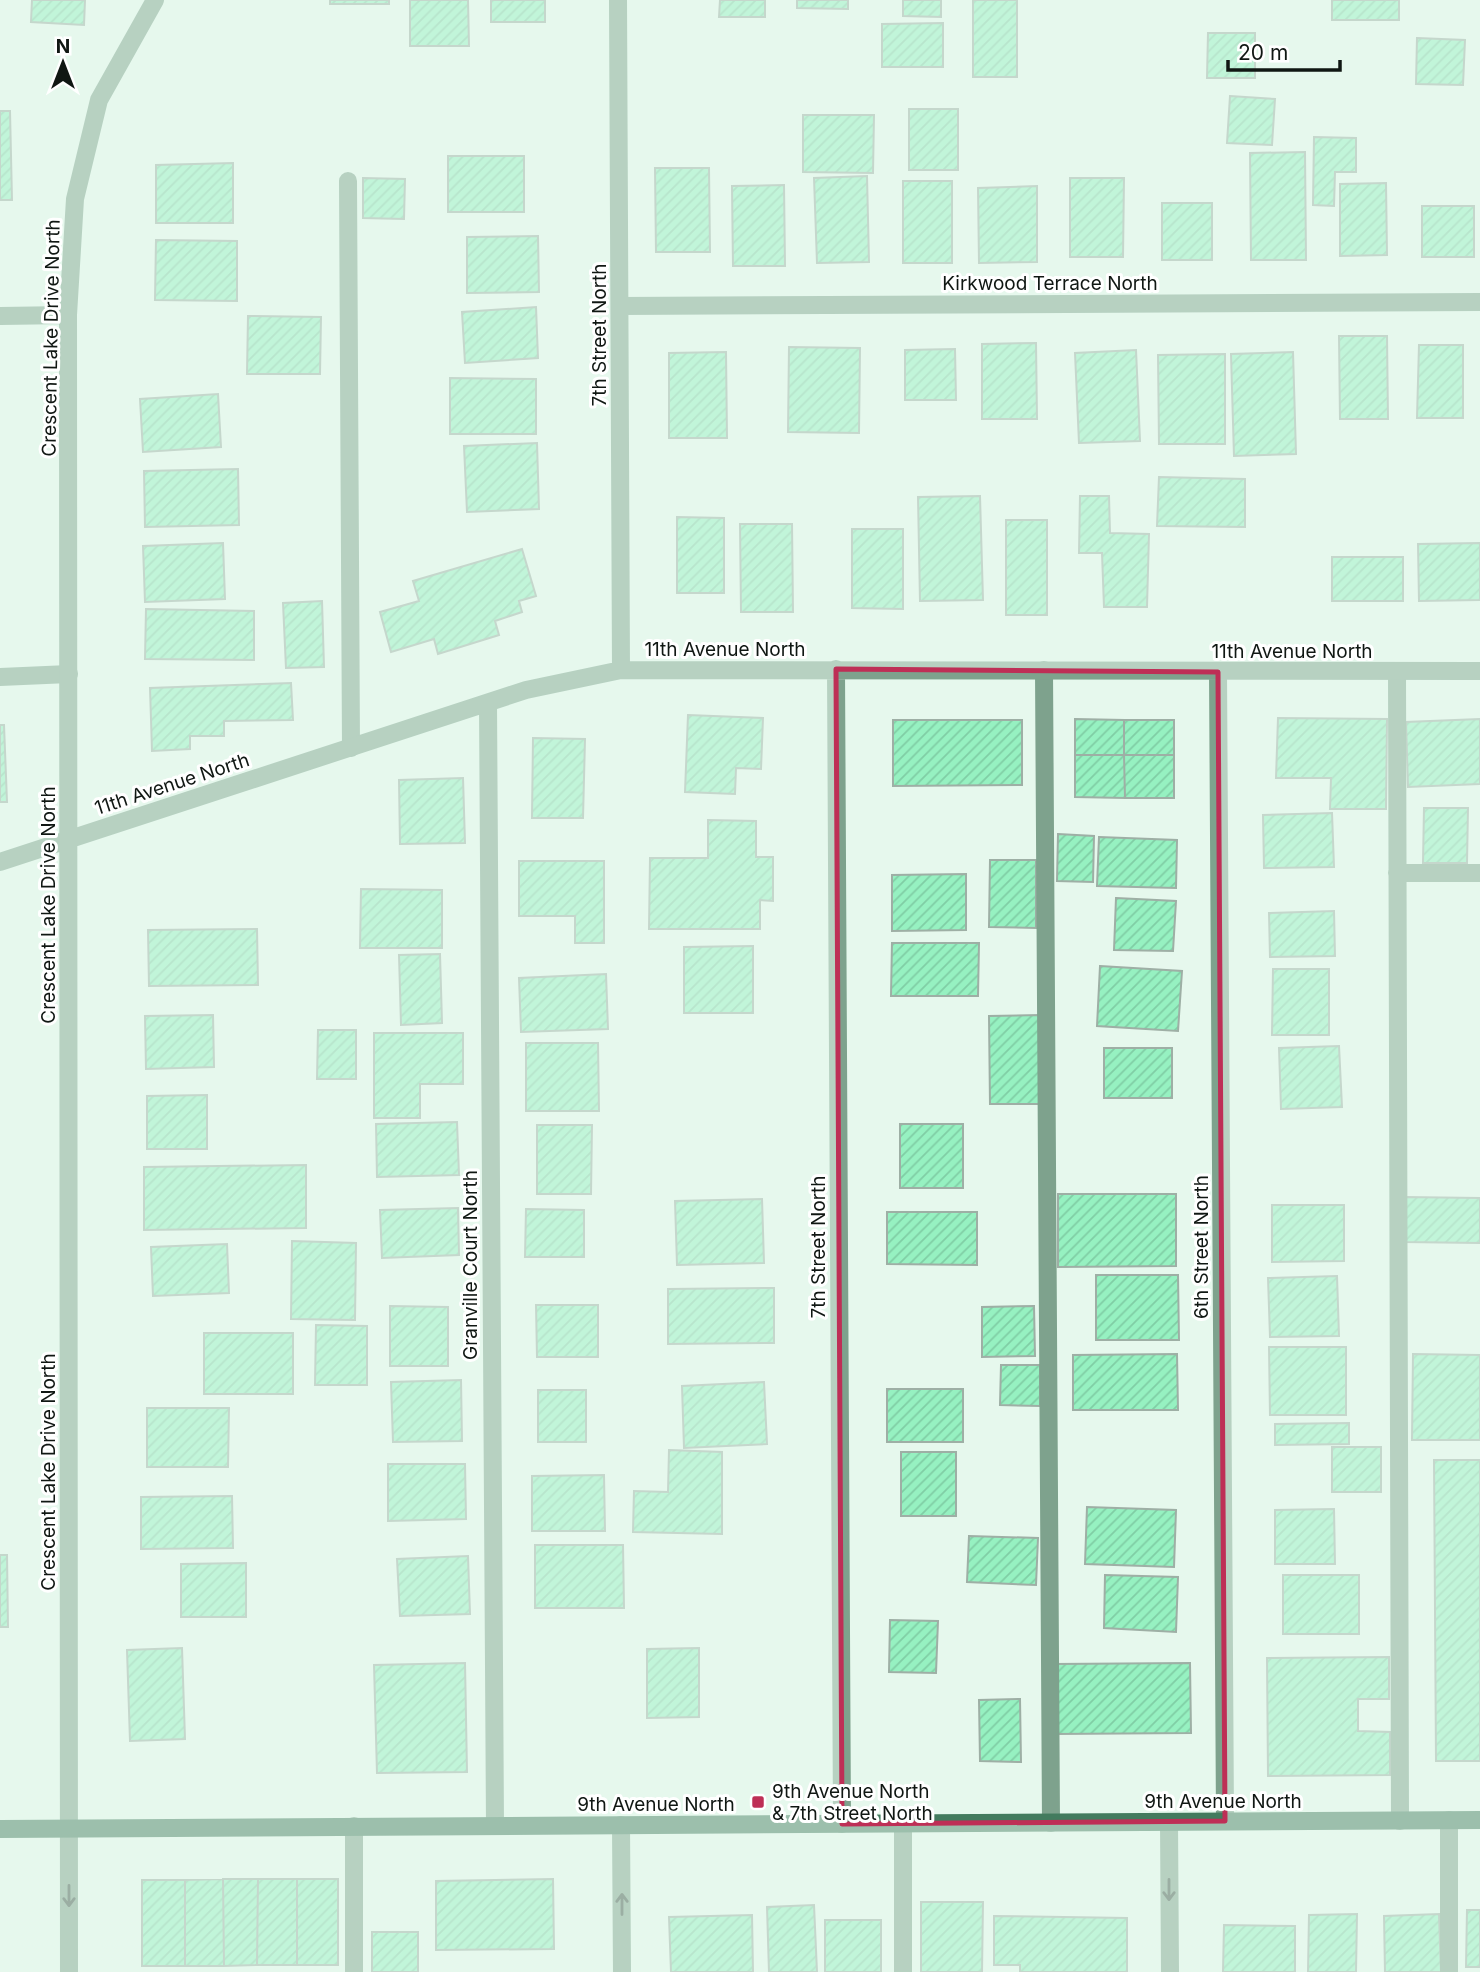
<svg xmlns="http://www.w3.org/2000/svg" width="1480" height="1972" font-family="Inter,sans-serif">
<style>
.building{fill:url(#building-hatch);stroke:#9eafa5;stroke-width:2}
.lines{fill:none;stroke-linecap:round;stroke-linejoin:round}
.lane{stroke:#7ea28d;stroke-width:18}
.street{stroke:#7ea28d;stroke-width:18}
.secondary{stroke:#437b5e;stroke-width:18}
.oneway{stroke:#42564a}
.marked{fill:none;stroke:#be2f56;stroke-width:5;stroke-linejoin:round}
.poi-dot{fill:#be2f56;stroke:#fff;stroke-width:2.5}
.labels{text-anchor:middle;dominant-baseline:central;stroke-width:6;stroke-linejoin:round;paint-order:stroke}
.street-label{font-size:19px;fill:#101713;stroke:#fff}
.poi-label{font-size:19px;fill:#101713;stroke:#fff;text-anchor:start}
</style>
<defs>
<pattern id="building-hatch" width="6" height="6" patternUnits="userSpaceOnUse" patternTransform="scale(1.75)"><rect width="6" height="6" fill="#96f1c1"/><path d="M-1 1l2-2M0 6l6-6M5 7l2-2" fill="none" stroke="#80cea5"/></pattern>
</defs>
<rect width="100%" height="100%" fill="#e6f8ed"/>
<path class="building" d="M 32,0 L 85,0 L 84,25 L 31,22 Z
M 330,0 L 389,0 L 389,4 L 330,4 Z
M 410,0 L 468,0 L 469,46 L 410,46 Z
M 491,0 L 545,0 L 545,22 L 491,22 Z
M 720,0 L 765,0 L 765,17 L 719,17 Z
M 797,0 L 848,0 L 848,9 L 797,8 Z
M 903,0 L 941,0 L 941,17 L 903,16 Z
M 973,0 L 1017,0 L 1017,77 L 973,77 Z
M 1332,0 L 1399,0 L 1399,20 L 1332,20 Z
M 943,23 L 943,67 L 882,67 L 882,24 Z
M 1208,33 L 1255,33 L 1255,78 L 1207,78 Z
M 1417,38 L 1465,40 L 1463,85 L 1416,84 Z
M 1230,96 L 1275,99 L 1272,145 L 1227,143 Z
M 909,109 L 958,109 L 958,170 L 909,170 Z
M 0,111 L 10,111 L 12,200 L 0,200 Z
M 803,115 L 874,115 L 873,173 L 803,172 Z
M 1314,137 L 1356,138 L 1356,172 L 1335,172 L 1334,206 L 1313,205 Z
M 1305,152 L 1306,260 L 1251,260 L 1250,153 Z
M 448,156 L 524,156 L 524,212 L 448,212 Z
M 233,163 L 233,223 L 156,223 L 156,165 Z
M 655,168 L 709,168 L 710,252 L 656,252 Z
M 867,176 L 869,262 L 817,263 L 814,178 Z
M 363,178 L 405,179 L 404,219 L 363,218 Z
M 1070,178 L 1124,178 L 1123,257 L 1070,257 Z
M 903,181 L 952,181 L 952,263 L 903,263 Z
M 1386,183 L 1387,255 L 1340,256 L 1340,184 Z
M 784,185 L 785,266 L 733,266 L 732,186 Z
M 1037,186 L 1037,262 L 979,263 L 978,188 Z
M 1162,203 L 1212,203 L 1212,260 L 1162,260 Z
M 1422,206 L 1474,206 L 1474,257 L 1422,257 Z
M 538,236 L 539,292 L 467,293 L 467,237 Z
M 156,240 L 237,241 L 237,301 L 155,300 Z
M 536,307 L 538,358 L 465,363 L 462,312 Z
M 248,316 L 321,317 L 320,374 L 247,374 Z
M 1339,336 L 1387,336 L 1388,419 L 1340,419 Z
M 1036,343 L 1037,419 L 982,419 L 982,344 Z
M 1419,345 L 1463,345 L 1463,418 L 1417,418 Z
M 789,347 L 860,348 L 859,433 L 788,432 Z
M 955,349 L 956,400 L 905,400 L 905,350 Z
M 1136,350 L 1140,441 L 1079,443 L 1075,353 Z
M 726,352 L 727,438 L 669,438 L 669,353 Z
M 1293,352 L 1296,454 L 1234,456 L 1231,354 Z
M 1225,354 L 1225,444 L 1159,444 L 1158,355 Z
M 450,378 L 536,379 L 536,434 L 450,434 Z
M 218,394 L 221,447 L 143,452 L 140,399 Z
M 537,443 L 539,509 L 467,512 L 464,446 Z
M 238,469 L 239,525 L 145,527 L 144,471 Z
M 1159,477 L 1245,479 L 1245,527 L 1157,526 Z
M 980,496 L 983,600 L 920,601 L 918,497 Z
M 1080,496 L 1109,496 L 1110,533 L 1149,534 L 1147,607 L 1104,607 L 1102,553 L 1079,553 Z
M 677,517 L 724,518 L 724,593 L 677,593 Z
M 1006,520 L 1047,520 L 1047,615 L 1006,615 Z
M 740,524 L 792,524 L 793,612 L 741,612 Z
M 852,529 L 903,529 L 903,609 L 852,608 Z
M 223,543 L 225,599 L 145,602 L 143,546 Z
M 1480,543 L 1480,600 L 1419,601 L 1418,544 Z
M 522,549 L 536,596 L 519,601 L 522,612 L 495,621 L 499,635 L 438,654 L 434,639 L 391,652 L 380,612 L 419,601 L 413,581 Z
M 1332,557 L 1403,557 L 1403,601 L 1332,601 Z
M 322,601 L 324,667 L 286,668 L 283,603 Z
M 146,609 L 254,611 L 254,660 L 145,659 Z
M 291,683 L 293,720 L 224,721 L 224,736 L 190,736 L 190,749 L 152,751 L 150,688 Z
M 688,715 L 763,718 L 761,769 L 736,768 L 735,794 L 685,792 Z
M 1278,718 L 1387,719 L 1386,809 L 1330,809 L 1331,778 L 1276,778 Z
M 1075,719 L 1124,720 L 1124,755 L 1075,755 Z
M 1480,719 L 1480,784 L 1408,787 L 1406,722 Z
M 893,720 L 1022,720 L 1022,785 L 893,786 Z
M 1124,720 L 1174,720 L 1174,755 L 1124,755 Z
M 0,725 L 4,725 L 7,802 L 0,802 Z
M 533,738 L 585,739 L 583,818 L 532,818 Z
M 1075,755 L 1124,755 L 1125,798 L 1075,797 Z
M 1124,755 L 1174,755 L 1174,798 L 1125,798 Z
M 463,778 L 465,843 L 400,844 L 399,780 Z
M 1424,808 L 1468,808 L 1467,863 L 1423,863 Z
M 1332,813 L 1334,867 L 1264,868 L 1263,815 Z
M 708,820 L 756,821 L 756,857 L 773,857 L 773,901 L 760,900 L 760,929 L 649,929 L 650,858 L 708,858 Z
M 1058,834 L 1094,836 L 1093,882 L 1057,881 Z
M 1099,837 L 1177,840 L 1176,888 L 1097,886 Z
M 990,860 L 1036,860 L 1036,928 L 989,927 Z
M 519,861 L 604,861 L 604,943 L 575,943 L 575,916 L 519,916 Z
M 966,874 L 966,930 L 892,931 L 892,875 Z
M 361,889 L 442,890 L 442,948 L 360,948 Z
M 1116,898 L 1176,901 L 1173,951 L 1114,950 Z
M 1334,911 L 1335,956 L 1270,957 L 1269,913 Z
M 257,929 L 258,985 L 149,986 L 148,930 Z
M 892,943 L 979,943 L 978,996 L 891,996 Z
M 753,946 L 753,1013 L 684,1013 L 684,947 Z
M 440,954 L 442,1023 L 401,1025 L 399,955 Z
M 1100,966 L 1182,971 L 1178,1031 L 1097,1026 Z
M 1273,969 L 1329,969 L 1329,1035 L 1272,1035 Z
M 606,974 L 608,1029 L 521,1032 L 519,978 Z
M 213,1015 L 214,1067 L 146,1069 L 145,1016 Z
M 1040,1015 L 1041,1104 L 990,1104 L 989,1016 Z
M 318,1030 L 356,1030 L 356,1079 L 317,1079 Z
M 374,1033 L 463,1033 L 463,1084 L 420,1084 L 420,1118 L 374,1118 Z
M 526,1043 L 598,1043 L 599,1111 L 526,1111 Z
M 1339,1046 L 1342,1107 L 1281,1109 L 1279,1048 Z
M 1104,1048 L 1172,1048 L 1172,1098 L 1104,1098 Z
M 207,1095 L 207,1149 L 147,1149 L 147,1096 Z
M 457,1122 L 459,1175 L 377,1177 L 376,1124 Z
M 900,1124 L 963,1124 L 963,1188 L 900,1188 Z
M 537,1125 L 592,1125 L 591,1194 L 537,1194 Z
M 306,1165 L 306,1228 L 144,1230 L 144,1167 Z
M 1058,1194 L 1176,1194 L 1176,1266 L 1058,1267 Z
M 1405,1197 L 1480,1198 L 1480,1243 L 1404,1242 Z
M 762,1199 L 764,1263 L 677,1265 L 675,1201 Z
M 1272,1205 L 1344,1205 L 1344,1261 L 1272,1262 Z
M 458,1208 L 459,1255 L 382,1258 L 380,1210 Z
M 526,1209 L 584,1210 L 584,1257 L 525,1257 Z
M 887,1212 L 977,1212 L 977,1265 L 887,1264 Z
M 292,1241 L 356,1243 L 355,1320 L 291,1319 Z
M 227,1244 L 229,1293 L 153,1296 L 151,1247 Z
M 1096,1275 L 1178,1275 L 1179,1340 L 1096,1340 Z
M 1337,1276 L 1339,1336 L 1270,1337 L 1268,1278 Z
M 774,1288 L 774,1343 L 668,1344 L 668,1289 Z
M 536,1305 L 598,1305 L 598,1357 L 537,1357 Z
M 390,1306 L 448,1307 L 448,1366 L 390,1366 Z
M 1034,1306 L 1035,1356 L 982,1357 L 982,1307 Z
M 316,1325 L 367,1326 L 367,1385 L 315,1385 Z
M 204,1333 L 293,1333 L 293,1394 L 204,1394 Z
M 1269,1347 L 1346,1347 L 1346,1415 L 1270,1415 Z
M 1177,1354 L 1178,1410 L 1073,1410 L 1073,1355 Z
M 1413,1354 L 1480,1355 L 1480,1440 L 1412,1440 Z
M 1001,1365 L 1040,1365 L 1040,1406 L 1000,1405 Z
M 461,1380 L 462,1441 L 393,1442 L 391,1382 Z
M 764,1382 L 767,1444 L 684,1448 L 682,1386 Z
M 887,1389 L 963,1389 L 963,1442 L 887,1442 Z
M 538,1390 L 586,1390 L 586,1442 L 538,1442 Z
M 147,1408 L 229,1408 L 228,1467 L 147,1467 Z
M 1349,1423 L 1349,1444 L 1275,1445 L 1275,1424 Z
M 1332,1447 L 1381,1447 L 1381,1492 L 1332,1492 Z
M 669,1450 L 722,1452 L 722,1534 L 633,1532 L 634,1491 L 668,1492 Z
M 901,1452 L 956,1452 L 956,1516 L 901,1516 Z
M 1434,1460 L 1480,1460 L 1480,1761 L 1436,1761 Z
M 388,1464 L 465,1464 L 466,1519 L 388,1521 Z
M 604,1475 L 605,1531 L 532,1531 L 532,1476 Z
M 232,1496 L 233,1548 L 141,1549 L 141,1497 Z
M 1087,1507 L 1176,1510 L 1174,1567 L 1085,1564 Z
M 1334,1509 L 1335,1564 L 1275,1564 L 1275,1510 Z
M 969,1536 L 1038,1538 L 1036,1585 L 967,1582 Z
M 535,1545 L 623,1545 L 624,1608 L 535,1608 Z
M 0,1555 L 7,1555 L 8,1627 L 0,1627 Z
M 468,1556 L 470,1614 L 400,1616 L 397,1559 Z
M 246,1563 L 246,1617 L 181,1617 L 181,1564 Z
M 1105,1575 L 1178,1577 L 1176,1632 L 1104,1628 Z
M 1283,1575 L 1359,1575 L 1359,1634 L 1283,1634 Z
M 890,1620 L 938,1621 L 936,1673 L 889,1672 Z
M 182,1648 L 185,1739 L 130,1741 L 127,1650 Z
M 699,1648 L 699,1717 L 647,1718 L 647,1649 Z
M 1389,1657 L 1389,1699 L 1358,1699 L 1358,1731 L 1390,1732 L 1390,1775 L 1268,1776 L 1267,1658 Z
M 465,1663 L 467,1772 L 377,1773 L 374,1665 Z
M 1190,1663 L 1191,1733 L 1055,1734 L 1054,1664 Z
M 1020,1699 L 1021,1762 L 980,1761 L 979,1700 Z
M 223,1879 L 224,1966 L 185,1966 L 185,1880 Z
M 223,1879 L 258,1879 L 257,1965 L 224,1966 Z
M 258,1879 L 297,1879 L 297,1965 L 257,1965 Z
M 297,1879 L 338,1879 L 338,1965 L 297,1965 Z
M 553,1879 L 554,1949 L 436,1950 L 436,1881 Z
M 142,1880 L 185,1880 L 185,1966 L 142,1966 Z
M 921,1902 L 983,1902 L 982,1972 L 921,1972 Z
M 814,1905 L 817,1972 L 769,1972 L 767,1907 Z
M 1467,1910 L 1480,1910 L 1480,1967 L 1466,1967 Z
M 1357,1914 L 1356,1972 L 1308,1972 L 1309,1915 Z
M 1439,1914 L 1441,1972 L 1385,1972 L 1384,1916 Z
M 752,1915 L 753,1972 L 671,1972 L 669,1917 Z
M 994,1916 L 1127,1918 L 1127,1972 L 1020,1972 L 1020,1965 L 994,1965 Z
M 825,1920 L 881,1920 L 881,1972 L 825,1972 Z
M 1224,1925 L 1295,1926 L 1295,1972 L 1223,1972 Z
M 372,1932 L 418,1932 L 418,1972 L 372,1972 Z"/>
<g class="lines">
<path class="lane" d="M 348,181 L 351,748
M 1044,670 L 1051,1823
M 1397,671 L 1400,1821
M 0,677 L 69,674
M 1397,873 L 1480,873
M 1449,1820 L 1449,1972
M 903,1823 L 903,1972
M 354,1826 L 354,1972"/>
<path class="street" d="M 618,0 L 621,670
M 620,306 L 1480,302
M 0,316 L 68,315
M 836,669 L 842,1824
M 1218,672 L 1225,1821
M 488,703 L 495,1826
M 0,862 L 526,690 L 621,670 L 1480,671
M 1169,1822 L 1170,1972
M 621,1825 L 622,1972
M 69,1972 L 68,315 L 75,199 L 99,100 L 155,0"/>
<path class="secondary" d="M 0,1829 L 1480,1820"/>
</g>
<defs><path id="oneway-shaft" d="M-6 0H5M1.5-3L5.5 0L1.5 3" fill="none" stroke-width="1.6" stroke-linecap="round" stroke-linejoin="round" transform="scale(1.75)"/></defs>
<g class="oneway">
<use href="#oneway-shaft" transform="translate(1169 1890) rotate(90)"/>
<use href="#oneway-shaft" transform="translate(69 1896) rotate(90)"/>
<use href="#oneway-shaft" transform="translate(622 1904) rotate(-90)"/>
</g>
<path d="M0 0H1480V1972H0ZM 836,669 L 1218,672 L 1225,1821 L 842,1824 Z" fill="#e6f8ed" fill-opacity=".55" fill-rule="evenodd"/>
<path class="marked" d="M 836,669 L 1218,672 L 1225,1821 L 842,1824 Z"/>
<rect class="poi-dot" x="751" y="1795" width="14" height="14" rx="3.5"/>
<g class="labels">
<g class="street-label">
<text x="1050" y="283">Kirkwood Terrace North</text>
<text transform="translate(599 335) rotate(-90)">7th Street North</text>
<text transform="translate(51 338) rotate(-89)">Crescent Lake Drive North</text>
<text x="725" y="649">11th Avenue North</text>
<text x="1292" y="651">11th Avenue North</text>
<text transform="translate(172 784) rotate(-18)">11th Avenue North</text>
<text transform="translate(48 905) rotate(-90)">Crescent Lake Drive North</text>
<text transform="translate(818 1247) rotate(-90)">7th Street North</text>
<text transform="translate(1201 1247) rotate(-90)">6th Street North</text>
<text transform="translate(470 1265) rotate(-90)">Granville Court North</text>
<text transform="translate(48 1472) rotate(-90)">Crescent Lake Drive North</text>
<text x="1223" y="1801">9th Avenue North</text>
<text x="656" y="1804">9th Avenue North</text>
</g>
<g class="poi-label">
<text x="772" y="1791">9th Avenue North<tspan x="772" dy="22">&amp; 7th Street North</tspan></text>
</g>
</g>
<g transform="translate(63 63)" stroke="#ffffff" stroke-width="5" paint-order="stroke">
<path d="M0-5L12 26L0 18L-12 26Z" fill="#101713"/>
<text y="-10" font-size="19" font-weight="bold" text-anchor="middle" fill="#101713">N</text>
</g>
<path d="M1228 60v10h112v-10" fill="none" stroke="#101713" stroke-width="3.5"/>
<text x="1238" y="60" font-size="21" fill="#101713" stroke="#ffffff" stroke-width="5" paint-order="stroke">20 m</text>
</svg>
